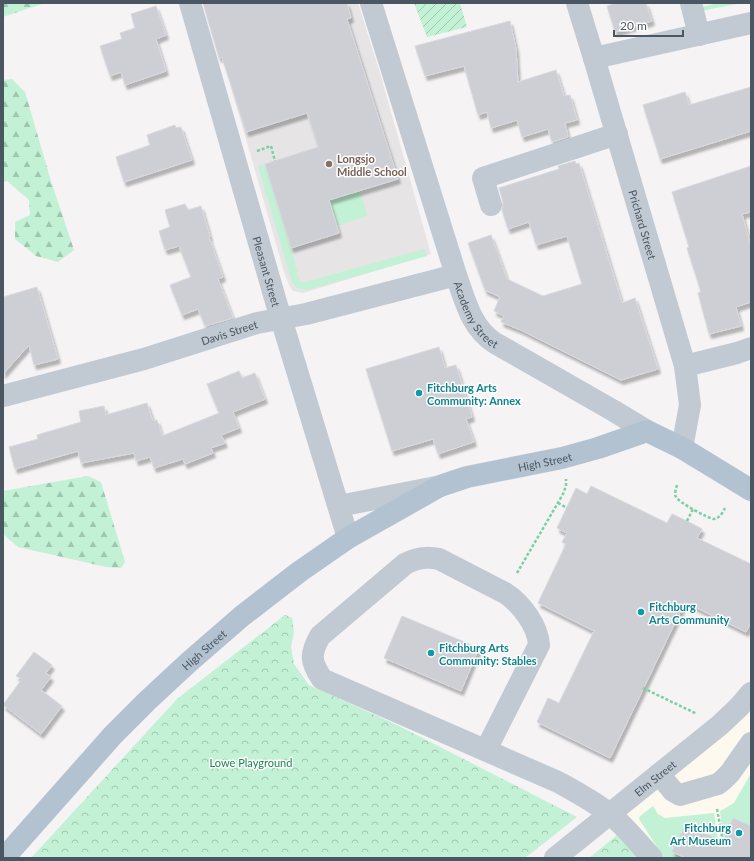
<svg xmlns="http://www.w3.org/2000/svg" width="754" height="861" font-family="Lato,sans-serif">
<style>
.commercial{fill:#fdf9ef}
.education{fill:#e6e4e5}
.grass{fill:#c3f1d5}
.forest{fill:url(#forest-firs)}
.park{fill:url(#park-crowns)}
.garden{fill:url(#garden-furrows)}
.building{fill:#cdcfd5;stroke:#d7d9de;filter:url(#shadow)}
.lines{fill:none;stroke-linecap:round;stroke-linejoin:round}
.path{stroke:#7ad0a6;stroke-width:2.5;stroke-dasharray:3 2;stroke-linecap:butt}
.minor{stroke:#c1cad2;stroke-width:22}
.major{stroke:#b3c2d1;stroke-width:22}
.education-dot{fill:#8d6e63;stroke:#fff;stroke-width:1.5}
.culture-dot{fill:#0f9aa8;stroke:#fff;stroke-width:1.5}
.labels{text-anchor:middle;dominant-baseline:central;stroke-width:3;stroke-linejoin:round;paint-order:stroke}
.education-label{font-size:11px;font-weight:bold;fill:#785e54;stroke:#fff;text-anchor:start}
.street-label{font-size:11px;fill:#4a5661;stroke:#fff}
.culture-label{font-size:11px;font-weight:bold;fill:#0d838f;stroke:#fff;text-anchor:start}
.park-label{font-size:11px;fill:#17864f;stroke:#fff}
</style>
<defs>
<pattern id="forest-firs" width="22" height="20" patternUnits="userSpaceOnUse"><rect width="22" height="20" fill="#c3f1d5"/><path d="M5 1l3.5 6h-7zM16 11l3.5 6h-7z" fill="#a0c6b0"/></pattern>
<pattern id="park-crowns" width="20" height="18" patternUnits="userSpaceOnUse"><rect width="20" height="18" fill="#c3f1d5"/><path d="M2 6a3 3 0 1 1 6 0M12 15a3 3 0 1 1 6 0" fill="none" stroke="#a0c6b0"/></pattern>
<pattern id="garden-furrows" width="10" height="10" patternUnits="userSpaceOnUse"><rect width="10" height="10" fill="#c3f1d5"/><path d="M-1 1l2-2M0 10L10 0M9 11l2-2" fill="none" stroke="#a0c6b0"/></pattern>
<filter id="shadow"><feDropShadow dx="2.5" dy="4.5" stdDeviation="1" flood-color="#0004"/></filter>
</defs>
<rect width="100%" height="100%" fill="#f5f3f3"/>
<path class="commercial" d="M 751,693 L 751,858 L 652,858 L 610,814 Z"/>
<path class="education" d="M 207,3 L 358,3 L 380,73 L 431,254 L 303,293 L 293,291 L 290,287 L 285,275 Z"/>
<path class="grass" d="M 717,3 L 742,3 L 701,11 L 702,7 Z
M 265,164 L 291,248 L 299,279 L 301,282 L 305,282 L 424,249 L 427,256 L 307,290 L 297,288 L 292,282 L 258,166 Z
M 360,190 L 367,214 L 366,216 L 337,226 L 329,200 Z
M 751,773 L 751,826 L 733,818 L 723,839 L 720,811 L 734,803 Z
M 653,806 L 658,814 L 665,818 L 714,813 L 718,839 L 685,825 L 673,852 L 686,858 L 664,858 L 639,819 L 640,816 Z"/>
<path class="forest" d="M 3,3 L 45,3 L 3,17 Z
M 12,79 L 25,92 L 51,181 L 74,250 L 58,262 L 36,256 L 15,239 L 15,222 L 30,215 L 29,200 L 7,181 L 3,182 L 3,80 Z
M 88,476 L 101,482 L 125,562 L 121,568 L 106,567 L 18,547 L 3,534 L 3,491 Z"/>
<path class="park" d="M 285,615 L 292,618 L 294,632 L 291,647 L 294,664 L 309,685 L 397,725 L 577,817 L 525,858 L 31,858 L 177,699 Z
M 617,835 L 642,858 L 589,858 Z"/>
<path class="garden" d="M 414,3 L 460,3 L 467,27 L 427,37 Z"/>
<path class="building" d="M 203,3 L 347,3 L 351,18 L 347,19 L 398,179 L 329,200 L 339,233 L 291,248 L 265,164 L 318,147 L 307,113 L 246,132 L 222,57 L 219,58 Z
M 617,3 L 646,3 L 652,21 L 615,32 L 607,6 Z
M 156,6 L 166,35 L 156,39 L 166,71 L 125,85 L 121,72 L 110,76 L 100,46 L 122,39 L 120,33 L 135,28 L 131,14 Z
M 510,21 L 516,49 L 518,82 L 556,70 L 564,96 L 570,95 L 577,120 L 565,123 L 568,137 L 552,142 L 548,129 L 522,137 L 517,120 L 491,128 L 487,112 L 478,115 L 464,66 L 425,76 L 415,46 Z
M 751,87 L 751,131 L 660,159 L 643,105 L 685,92 L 689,105 Z
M 175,125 L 176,128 L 181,127 L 192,160 L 124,182 L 116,157 L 150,145 L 147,135 Z
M 575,161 L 576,164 L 579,163 L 622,303 L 635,298 L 658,369 L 621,380 L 521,330 L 501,322 L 504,316 L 494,311 L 500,297 L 485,290 L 468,243 L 491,235 L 507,279 L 543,296 L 582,284 L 567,236 L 536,245 L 529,222 L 508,229 L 502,210 L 503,202 L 499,188 L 559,169 L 558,166 Z
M 751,166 L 751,212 L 742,214 L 751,247 L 751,302 L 736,307 L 741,326 L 709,334 L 698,293 L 701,292 L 687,248 L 689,247 L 672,192 Z
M 185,204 L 188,210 L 201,206 L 210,237 L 209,237 L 223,277 L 218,279 L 233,318 L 205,326 L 198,309 L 182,315 L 170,285 L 191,277 L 179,246 L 165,250 L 159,231 L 170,227 L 165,210 Z
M 37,287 L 58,359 L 34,365 L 29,345 L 3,374 L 3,297 Z
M 439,347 L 445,368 L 456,365 L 472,417 L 466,419 L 474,442 L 438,454 L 433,439 L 392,451 L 366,369 Z
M 239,371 L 242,378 L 255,373 L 265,399 L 233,412 L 239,428 L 221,435 L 225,443 L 211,448 L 213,453 L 185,464 L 183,459 L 154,468 L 150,457 L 136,461 L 134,453 L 81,463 L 78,451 L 15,469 L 9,447 L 38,439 L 37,435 L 81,422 L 79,411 L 104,406 L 106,415 L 147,403 L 153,421 L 157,420 L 162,436 L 219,413 L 207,384 Z
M 591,486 L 667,523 L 672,514 L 687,521 L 702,529 L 697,538 L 751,564 L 751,622 L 746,632 L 685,602 L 610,758 L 537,722 L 548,698 L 559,703 L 594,631 L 538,603 L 566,544 L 562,542 L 567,533 L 557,528 L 576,488 L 587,494 Z
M 402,616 L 479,648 L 461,691 L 384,658 Z
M 34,652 L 52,665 L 46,673 L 51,677 L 41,690 L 62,706 L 41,734 L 3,705 L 22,679 L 16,676 Z
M 733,818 L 751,826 L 751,858 L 686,858 L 672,852 L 685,825 L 723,841 Z"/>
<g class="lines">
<path class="path" d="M 257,151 L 271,146 L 275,161
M 677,485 C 676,489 674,494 676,497 C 678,502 709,519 714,519 C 720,518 723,512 725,508
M 558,503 L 567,508
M 687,521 L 693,509
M 517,573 L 563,494 L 566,486 L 566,479
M 643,688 L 697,714
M 717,809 L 723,842"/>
<g class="minor">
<path id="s1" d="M 190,3 L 276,302 L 348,538"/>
<path id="s2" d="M 371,3 L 456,275 C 465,300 471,328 495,343 L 614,411 L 647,431"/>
<path id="s3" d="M 577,3 L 594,58 L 685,366 L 690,405 L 682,448"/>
<path d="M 691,3 L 699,35"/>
<path d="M 594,58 L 751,23"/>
<path d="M 491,205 L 483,178 L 617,134"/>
<path d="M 685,366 L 737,353 L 751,348"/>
<path id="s4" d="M 3,396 L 144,359 L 257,323 L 306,314 L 456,275"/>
<path d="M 339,506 L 436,487"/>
<path d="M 486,750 L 539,645 C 538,626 521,603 505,593 L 439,559 C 426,556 416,558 405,564 L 320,636 C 310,654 310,661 322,679 L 558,782 C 576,792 595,802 611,815 C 626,827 638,843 652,858"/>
<path d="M 659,774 L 673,791 L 680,795 L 718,784 L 723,780 L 730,773 L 751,743"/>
<path id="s5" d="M 555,858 L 720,725 L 739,707 L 751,693"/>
</g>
<path class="major" id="s6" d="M 4,858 L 113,735 L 147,701 L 189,662 L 242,616 L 299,572 L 348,538 L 440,486 L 467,477 L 562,458 L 598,448 L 647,431 L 682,448 L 751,490"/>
</g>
<circle class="education-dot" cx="329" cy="164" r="4"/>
<g class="culture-dot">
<circle cx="419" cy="393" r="4"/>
<circle cx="641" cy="612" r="4"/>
<circle cx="431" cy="653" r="4"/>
<circle cx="739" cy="833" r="4"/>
</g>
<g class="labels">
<g class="education-label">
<text x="337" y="158">Longsjo<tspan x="337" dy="13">Middle School</tspan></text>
</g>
<g class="street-label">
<text stroke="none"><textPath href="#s3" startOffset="231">Prichard Street</textPath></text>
<text stroke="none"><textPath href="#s1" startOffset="279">Pleasant Street</textPath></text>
<text stroke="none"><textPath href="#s2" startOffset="330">Academy Street</textPath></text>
<text stroke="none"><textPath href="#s4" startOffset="235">Davis Street</textPath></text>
<text stroke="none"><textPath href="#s6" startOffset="685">High Street</textPath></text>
<text stroke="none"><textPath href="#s6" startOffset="289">High Street</textPath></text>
<text stroke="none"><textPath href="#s5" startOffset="128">Elm Street</textPath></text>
</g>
<g class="culture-label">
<text x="427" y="387">Fitchburg Arts<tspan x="427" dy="13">Community: Annex</tspan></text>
<text x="649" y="606">Fitchburg<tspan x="649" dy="13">Arts Community</tspan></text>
<text x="439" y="647">Fitchburg Arts<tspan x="439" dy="13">Community: Stables</tspan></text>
<text x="731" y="827" text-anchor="end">Fitchburg<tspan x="731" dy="13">Art Museum</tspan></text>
</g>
<g class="park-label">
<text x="251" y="762">Lowe Playground</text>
</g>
</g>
<rect width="754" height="861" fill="none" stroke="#4a5661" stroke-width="8"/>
<path d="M614 30v6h69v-6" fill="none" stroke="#4a5661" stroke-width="2"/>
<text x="620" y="30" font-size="12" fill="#4a5661" stroke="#ffffff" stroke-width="3" paint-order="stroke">20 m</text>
</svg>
